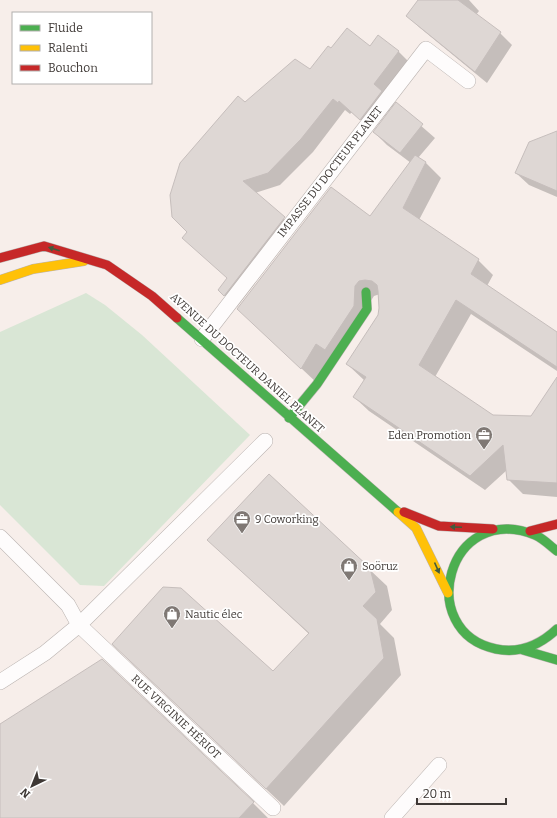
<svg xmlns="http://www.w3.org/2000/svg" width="557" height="818" font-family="Bitter,serif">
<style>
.green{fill:#d9e6d5}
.shadow{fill:#0003}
.building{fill:#ded7d4;stroke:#c6bebc}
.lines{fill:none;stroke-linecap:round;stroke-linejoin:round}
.lane-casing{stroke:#bab3b0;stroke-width:16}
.fast-casing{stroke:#bab3b0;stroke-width:10}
.slow-casing{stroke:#bab3b0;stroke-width:10}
.jam-casing{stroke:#bab3b0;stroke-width:10}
.lane{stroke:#fefcfc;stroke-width:15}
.fast{stroke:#4caf50;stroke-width:9}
.slow{stroke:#ffc107;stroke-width:9}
.jam{stroke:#c62828;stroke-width:9}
.oneway{fill:#425c3d}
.labels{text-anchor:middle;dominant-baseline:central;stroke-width:3.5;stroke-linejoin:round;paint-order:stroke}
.street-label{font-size:11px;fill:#3e3835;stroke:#fff}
.poi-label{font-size:11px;fill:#3e3835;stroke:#fff;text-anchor:start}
</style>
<rect width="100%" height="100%" fill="#f7eeea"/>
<path class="green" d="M 86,293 L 105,305 L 142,335 L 250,435 L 104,586 L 80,585 L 0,505 L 0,332 Z"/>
<path class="shadow" d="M 420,0 L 469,0 L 479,11 L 476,15 L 500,33 L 512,45 L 487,83 L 419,27 L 407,15 Z
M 370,47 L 398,51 L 411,64 L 386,96 L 394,104 L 372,131 L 352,112 L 350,114 L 345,110 L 313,152 L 280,185 L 255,193 L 296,230 L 237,307 L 219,290 L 228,279 L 188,232 L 245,103 L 310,71 L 332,50 Z
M 396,104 L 435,138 L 418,158 L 426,163 L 441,178 L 419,220 L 478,260 L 493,275 L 487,286 L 557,334 L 557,371 L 471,314 L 435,377 L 492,416 L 532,417 L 557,379 L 557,497 L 523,494 L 508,479 L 507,470 L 485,490 L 369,411 L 354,397 L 365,381 L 347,364 L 379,316 L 380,308 L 380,294 L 374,296 L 317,383 L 253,323 L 370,218 L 411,163 L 387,145 L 374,132 Z
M 557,132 L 557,197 L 529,185 L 516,173 Z
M 209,540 L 369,569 L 387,586 L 392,610 L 380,624 L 394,638 L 401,675 L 284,806 L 130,661 L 273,673 L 309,634 Z
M 102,661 L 253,803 L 268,818 L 0,818 L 0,725 Z"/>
<path class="building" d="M 418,0 L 458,0 L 501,32 L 475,72 L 406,16 Z
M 347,28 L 370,46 L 378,35 L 399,51 L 374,84 L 382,91 L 360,120 L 339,101 L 338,103 L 333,99 L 301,139 L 268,173 L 243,181 L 285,217 L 224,296 L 218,290 L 227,278 L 182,238 L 187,232 L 172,217 L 170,195 L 180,163 L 238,96 L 245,102 L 295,59 L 310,69 L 328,46 L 331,48 Z
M 396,102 L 423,124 L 400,153 L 373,132 Z
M 557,131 L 557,191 L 515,173 L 529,142 Z
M 415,155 L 426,162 L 403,208 L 479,259 L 471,274 L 557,332 L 557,367 L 456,300 L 419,365 L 493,415 L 531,416 L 557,377 L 557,483 L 507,480 L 503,445 L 470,476 L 353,397 L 366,377 L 346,364 L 378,315 L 379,308 L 378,291 L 377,285 L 372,281 L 365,280 L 359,281 L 355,286 L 354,306 L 325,350 L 316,344 L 301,369 L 237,309 L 331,187 L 370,216 Z
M 269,474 L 370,568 L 376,592 L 363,606 L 377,619 L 384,658 L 266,789 L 112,644 L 163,587 L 181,588 L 273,671 L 309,633 L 207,540 Z
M 102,659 L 254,802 L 239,818 L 0,818 L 0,724 Z"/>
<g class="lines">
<g class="lane-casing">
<path id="lane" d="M 202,339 L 426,49 L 468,81
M 0,537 L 68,605 L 79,625 L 273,808
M 0,682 L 45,653 L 79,625 L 265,441
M 392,818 L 439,765"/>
</g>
<g class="fast-casing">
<path id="fast" d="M 177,318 L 398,512
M 289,418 L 317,384 L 367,309 L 366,292
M 557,551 C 550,546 543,538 535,535 C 447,500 414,632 496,649 C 520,654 540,645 557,629
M 523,650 L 557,660"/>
</g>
<g class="slow-casing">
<path id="slow" d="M 0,280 L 33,269 L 84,261
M 398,512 L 416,528 L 448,593"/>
</g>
<g class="jam-casing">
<path id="jam" d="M 0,258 L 44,246 L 107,265 L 152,296 L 177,318
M 404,512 L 439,526 L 493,529
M 530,531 L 557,524"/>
</g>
<use href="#lane" class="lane"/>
<use href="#fast" class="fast"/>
<use href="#slow" class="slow"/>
<use href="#jam" class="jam"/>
</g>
<defs><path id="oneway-solid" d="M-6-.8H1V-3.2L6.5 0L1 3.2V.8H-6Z"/></defs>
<g class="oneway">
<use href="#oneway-solid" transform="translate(54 249) rotate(-163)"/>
<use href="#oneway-solid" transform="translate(456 527) rotate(-177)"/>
<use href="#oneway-solid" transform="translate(437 568) rotate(66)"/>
</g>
<defs>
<g id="office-pin" transform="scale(0.9)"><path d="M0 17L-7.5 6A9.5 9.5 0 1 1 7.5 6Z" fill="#7f7874" stroke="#fff"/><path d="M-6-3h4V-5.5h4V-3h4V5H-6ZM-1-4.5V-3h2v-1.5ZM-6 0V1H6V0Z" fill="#fff"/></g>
<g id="shop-pin" transform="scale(0.9)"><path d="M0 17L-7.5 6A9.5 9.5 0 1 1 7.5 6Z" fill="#7f7874" stroke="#fff"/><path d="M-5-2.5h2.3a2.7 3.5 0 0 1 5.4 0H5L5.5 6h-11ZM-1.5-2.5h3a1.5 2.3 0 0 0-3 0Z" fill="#fff"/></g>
</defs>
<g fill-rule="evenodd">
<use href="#office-pin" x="484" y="435"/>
<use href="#office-pin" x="242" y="519"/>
<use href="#shop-pin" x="349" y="566"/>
<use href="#shop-pin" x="172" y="614"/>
</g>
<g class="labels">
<g class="street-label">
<text transform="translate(330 172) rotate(-52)">IMPASSE DU DOCTEUR PLANET</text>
<text transform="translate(247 363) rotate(42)">AVENUE DU DOCTEUR DANIEL PLANET</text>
<text transform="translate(176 717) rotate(43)">RUE VIRGINIE HÉRIOT</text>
</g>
<g class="poi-label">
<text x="471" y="435" text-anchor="end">Eden Promotion</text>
<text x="255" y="519">9 Coworking</text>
<text x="362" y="566">Soöruz</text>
<text x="185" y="614">Nautic élec</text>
</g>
</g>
<rect x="12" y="12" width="140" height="72" fill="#ffffff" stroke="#b2afae"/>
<rect x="20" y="25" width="20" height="6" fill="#4caf50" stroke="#b2afae"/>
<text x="48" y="32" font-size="12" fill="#3e3835">Fluide</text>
<rect x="20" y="45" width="20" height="6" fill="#ffc107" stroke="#b2afae"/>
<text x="48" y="52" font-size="12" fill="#3e3835">Ralenti</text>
<rect x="20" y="65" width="20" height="6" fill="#c62828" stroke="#b2afae"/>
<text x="48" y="72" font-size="12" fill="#3e3835">Bouchon</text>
<g transform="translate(32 786) rotate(223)" stroke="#ffffff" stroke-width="3" paint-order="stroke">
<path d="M0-3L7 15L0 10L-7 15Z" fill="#3e3835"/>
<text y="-6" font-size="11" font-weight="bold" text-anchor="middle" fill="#3e3835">N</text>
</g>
<path d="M417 798v6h89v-6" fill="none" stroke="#3e3835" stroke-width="2"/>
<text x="423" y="798" font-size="12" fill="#3e3835" stroke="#ffffff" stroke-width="3" paint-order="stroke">20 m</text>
</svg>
